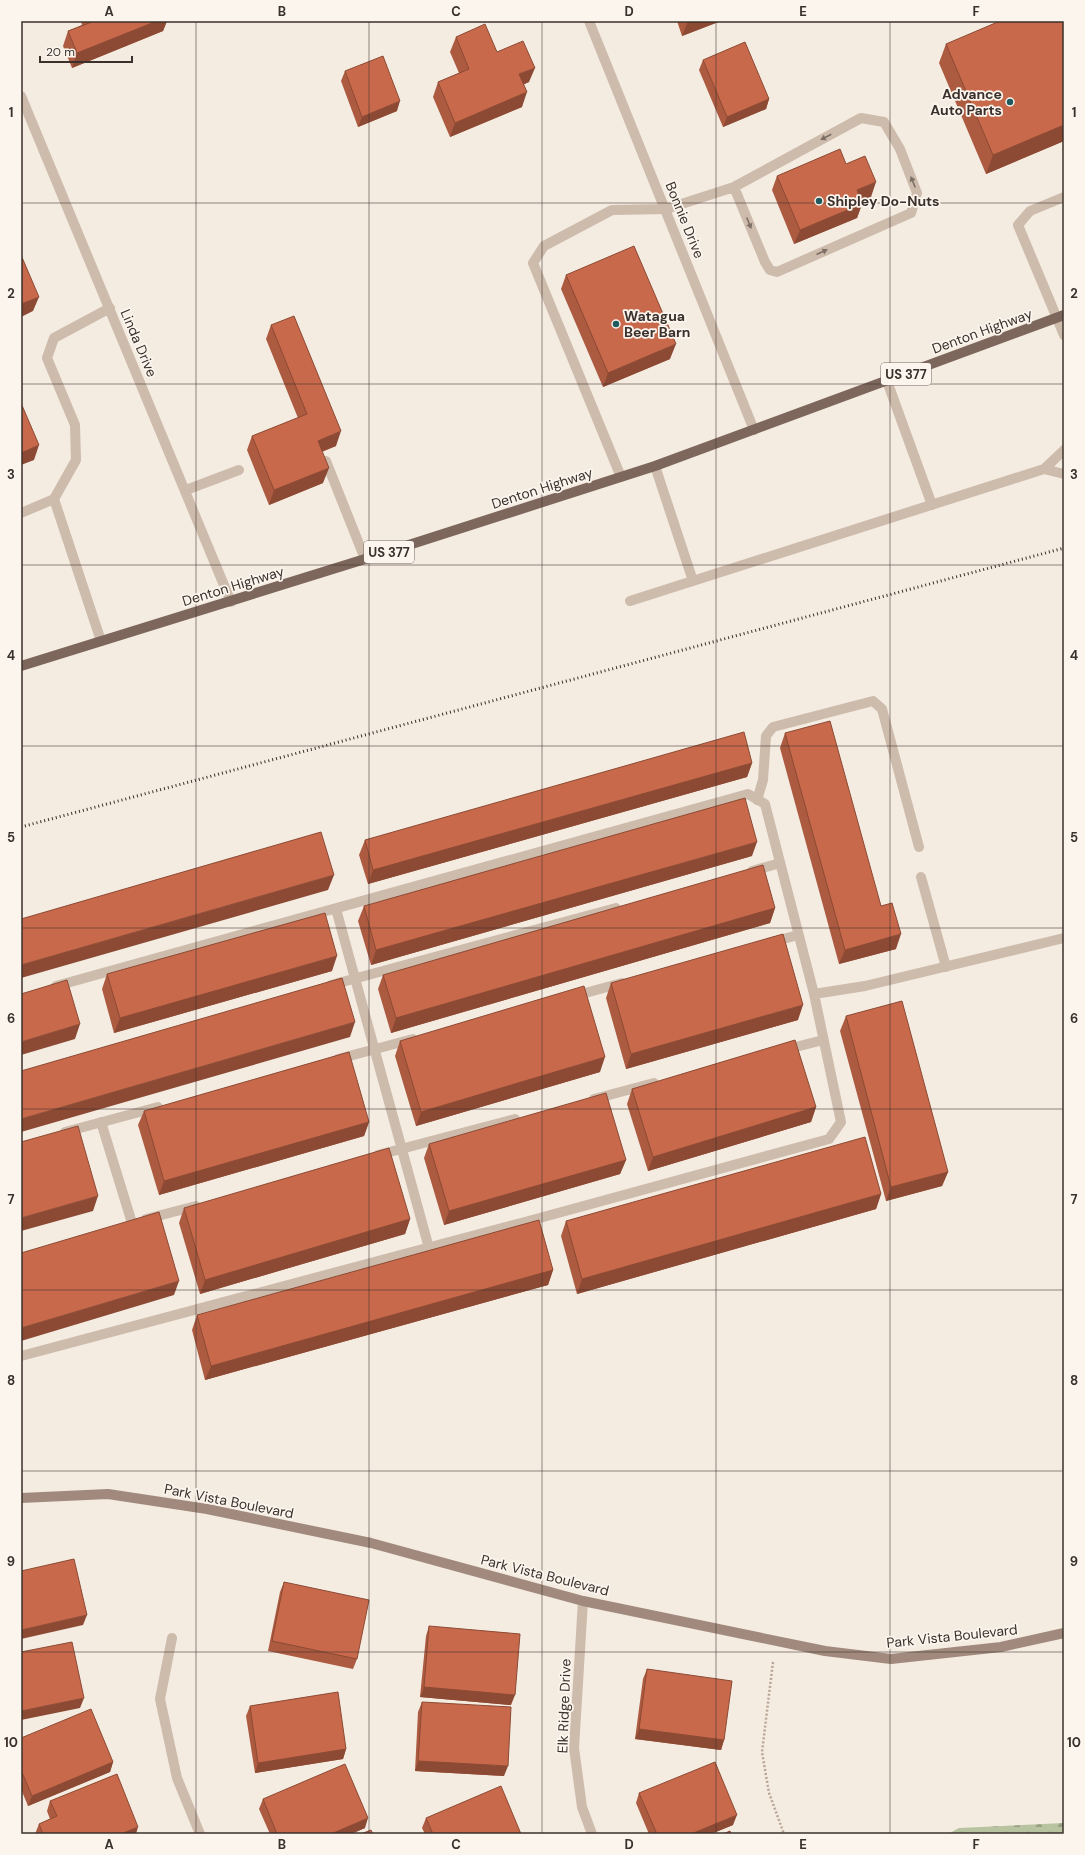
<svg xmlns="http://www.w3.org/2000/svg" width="1085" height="1855" font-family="'DM Sans',sans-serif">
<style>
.forest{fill:url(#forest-firs)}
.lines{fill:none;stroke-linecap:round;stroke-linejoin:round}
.path{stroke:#b9a596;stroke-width:2.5;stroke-dasharray:2 2;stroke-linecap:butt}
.lane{stroke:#cdbbac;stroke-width:10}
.street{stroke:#cdbbac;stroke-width:10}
.secondary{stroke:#a18a7d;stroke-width:10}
.primary{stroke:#7d675c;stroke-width:10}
.rail{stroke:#3b302b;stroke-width:3;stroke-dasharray:1 3;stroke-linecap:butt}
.wall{fill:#ac5a40}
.shaded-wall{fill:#8c4a34}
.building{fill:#c8694b;stroke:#8c4a34}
.oneway{fill:#7d6f65}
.grid{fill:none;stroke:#3b302b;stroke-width:1;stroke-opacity:0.55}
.poi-dot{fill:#1f5a5e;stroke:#fbf5ee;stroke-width:1.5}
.labels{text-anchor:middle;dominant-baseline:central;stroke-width:3.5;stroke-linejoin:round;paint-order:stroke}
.shield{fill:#fbf5ee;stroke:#756b66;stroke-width:1}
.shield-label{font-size:13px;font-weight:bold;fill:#3b302b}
.poi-label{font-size:14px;font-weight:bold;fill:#3b302b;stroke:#fbf5ee;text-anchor:start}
.street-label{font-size:14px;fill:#3b302b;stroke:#fbf5ee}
.neatline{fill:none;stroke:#3b302b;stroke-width:1.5}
.grid-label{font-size:13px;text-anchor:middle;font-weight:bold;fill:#3b302b}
</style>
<defs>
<pattern id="forest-firs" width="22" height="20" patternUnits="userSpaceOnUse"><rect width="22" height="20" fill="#b8c4a0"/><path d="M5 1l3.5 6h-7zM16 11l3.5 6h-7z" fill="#97a083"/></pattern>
</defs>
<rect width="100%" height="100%" fill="#f4ebe1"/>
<path class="forest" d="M 1064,1823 L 1064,1834 L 948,1834 L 959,1828 Z"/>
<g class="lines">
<path class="path" d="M 773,1662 L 762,1752 L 769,1793 L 784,1834"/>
<path class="lane" d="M 1064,197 L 1030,211 L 1018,225 L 1064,335
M 887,381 L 932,505
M 326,461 L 365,559
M 655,466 L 693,581
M 1044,469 L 1064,474
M 621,477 L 533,263 L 544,246 L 612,210 L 666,209 L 734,187 L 861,118 L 884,122 L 900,149 L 917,193 L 911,213 L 777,272 L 770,270 L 765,262 L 734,187
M 186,490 L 239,470
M 54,499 L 101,641
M 21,513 L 54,499 L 76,460 L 75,425 L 47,358 L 54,338 L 110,308
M 630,601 L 1044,469 L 1064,450
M 757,800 L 763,780 L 766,736 L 773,727 L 873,701 L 882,709 L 919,847
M 752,871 L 780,863
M 921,877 L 946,967
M 336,909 L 429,1248
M 772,942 L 798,935
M 331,985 L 616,908
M 814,994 L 865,986 L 1064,938
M 574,996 L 622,983
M 784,1050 L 823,1040
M 338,1059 L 413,1039
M 594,1099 L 654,1083
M 101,1122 L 132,1223
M 65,1132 L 158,1107
M 378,1155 L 515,1119
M 146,1219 L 196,1206
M 21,1356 L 525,1222 L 829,1139 L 841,1122 L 814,994 L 765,804 L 748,794 L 56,986"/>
<path class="street" d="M 589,21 L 754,430
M 21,96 L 231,602
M 583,1601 L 574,1748 L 582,1807 L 592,1834
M 172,1638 L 160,1699 L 177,1778 L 200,1834"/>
<path class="secondary" d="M 21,1498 L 108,1494 L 207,1509 L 371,1543 L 583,1601 L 825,1651 L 891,1659 L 1001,1647 L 1064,1633"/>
<path class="primary" d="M 21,666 L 365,559 L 655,466 L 1064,315"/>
<path class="rail" d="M 21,827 L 1064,548"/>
</g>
<path class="wall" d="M 81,21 L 167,21 L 163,31 L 72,68 L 63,46 L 68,31 L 82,25 Z
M 677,21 L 721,21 L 682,36 Z
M 1064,21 L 1064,141 L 986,174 L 939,63 L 946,44 Z
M 456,37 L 497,52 L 529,82 L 524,84 L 522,107 L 450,137 L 433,97 L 438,82 L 459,73 L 450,52 Z
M 703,60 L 769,99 L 766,109 L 723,127 L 699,70 Z
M 345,71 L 397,111 L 358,127 L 341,81 Z
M 846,164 L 871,197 L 861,201 L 862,204 L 857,218 L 794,244 L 772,190 L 777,176 Z
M 566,275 L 670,359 L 603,387 L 561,289 Z
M 271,325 L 336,446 L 322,452 L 323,483 L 269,505 L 247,450 L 252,436 L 298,418 L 266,339 Z
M 785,733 L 881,906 L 896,949 L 839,964 L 780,748 Z
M 752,763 L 747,777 L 368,884 L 359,855 L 365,840 Z
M 752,856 L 371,965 L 358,921 L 364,906 Z
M 775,908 L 770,923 L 391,1033 L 378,989 L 383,975 Z
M 332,971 L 114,1033 L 102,989 L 107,974 Z
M 611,983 L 798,1020 L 626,1069 L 606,998 Z
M 846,1016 L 948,1172 L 942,1186 L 886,1201 L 840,1031 Z
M 400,1041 L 600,1072 L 416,1126 L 395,1056 Z
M 632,1089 L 816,1107 L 811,1122 L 648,1171 L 627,1104 Z
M 144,1111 L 369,1122 L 364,1136 L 159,1195 L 138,1125 Z
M 429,1144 L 626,1160 L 620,1174 L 444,1225 L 424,1158 Z
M 881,1194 L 876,1209 L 577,1294 L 561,1236 L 566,1221 Z
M 184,1208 L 410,1219 L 405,1234 L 200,1294 L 179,1223 Z
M 553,1270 L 548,1285 L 205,1380 L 192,1330 L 197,1315 Z
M 284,1582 L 357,1659 L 353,1669 L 268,1651 L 280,1592 Z
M 429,1626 L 511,1705 L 420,1697 L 426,1636 Z
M 647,1669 L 724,1740 L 721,1750 L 635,1739 L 643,1679 Z
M 422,1702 L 504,1776 L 415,1771 L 418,1712 Z
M 250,1706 L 346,1749 L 343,1759 L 255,1773 L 246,1716 Z
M 21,1738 L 113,1762 L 110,1772 L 28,1806 L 21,1789 Z
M 639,1793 L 733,1825 L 711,1834 L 649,1834 L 636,1803 Z
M 263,1799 L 365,1828 L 351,1834 L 270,1834 L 259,1809 Z
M 50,1801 L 136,1834 L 35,1834 L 39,1824 L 50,1819 L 47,1811 Z
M 426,1818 L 521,1834 L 425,1834 L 422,1828 Z"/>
<path class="shaded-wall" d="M 157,21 L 167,21 L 163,31 L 72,68 L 77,53 Z
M 688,21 L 721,21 L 682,36 Z
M 535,68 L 529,82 L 514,89 L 519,74 Z
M 527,92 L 522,107 L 450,137 L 455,123 Z
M 769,99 L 766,109 L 723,127 L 727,117 Z
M 400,101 L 397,111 L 358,127 L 362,117 Z
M 1064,125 L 1064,141 L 986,174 L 993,155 Z
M 876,182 L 871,197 L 852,205 L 857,190 Z
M 862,204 L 857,218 L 794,244 L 800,230 Z
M 39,297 L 33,311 L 21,317 L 21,304 Z
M 676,344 L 670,359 L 603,387 L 608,373 Z
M 341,431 L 336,446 L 312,455 L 318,441 Z
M 39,445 L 34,460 L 21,465 L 21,453 Z
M 329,468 L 323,483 L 269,505 L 274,490 Z
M 752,763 L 747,777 L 368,884 L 373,870 Z
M 757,842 L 752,856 L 371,965 L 376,950 Z
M 334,875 L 328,890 L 21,978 L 21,965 Z
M 775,908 L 770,923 L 391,1033 L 396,1018 Z
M 901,934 L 896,949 L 839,964 L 845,950 Z
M 337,956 L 332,971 L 114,1033 L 120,1018 Z
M 803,1005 L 798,1020 L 626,1069 L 631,1054 Z
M 355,1022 L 350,1037 L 21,1132 L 21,1119 Z
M 80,1024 L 75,1039 L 21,1055 L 21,1042 Z
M 605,1057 L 600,1072 L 416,1126 L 421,1112 Z
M 816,1107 L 811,1122 L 648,1171 L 653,1157 Z
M 369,1122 L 364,1136 L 159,1195 L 164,1181 Z
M 626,1160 L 620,1174 L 444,1225 L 449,1211 Z
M 948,1172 L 942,1186 L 886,1201 L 891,1187 Z
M 881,1194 L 876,1209 L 577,1294 L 582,1279 Z
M 98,1196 L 93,1211 L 21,1231 L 21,1218 Z
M 410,1219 L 405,1234 L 200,1294 L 205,1280 Z
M 553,1270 L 548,1285 L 205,1380 L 211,1366 Z
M 179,1281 L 174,1295 L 21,1341 L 21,1328 Z
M 87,1615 L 83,1625 L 21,1639 L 21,1630 Z
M 424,1687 L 515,1695 L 511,1705 L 420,1697 Z
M 84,1698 L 80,1708 L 21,1720 L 21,1711 Z
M 639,1729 L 724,1740 L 721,1750 L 635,1739 Z
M 346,1749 L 343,1759 L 255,1773 L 258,1763 Z
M 418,1761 L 508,1766 L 504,1776 L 415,1771 Z
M 113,1762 L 110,1772 L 28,1806 L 32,1796 Z
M 737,1815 L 733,1825 L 711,1834 L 691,1834 Z
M 368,1818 L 365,1828 L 351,1834 L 331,1834 Z
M 138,1827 L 136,1834 L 121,1834 Z"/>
<path class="building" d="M 92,21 L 157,21 L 77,53 L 68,31 L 92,22 Z
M 1000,21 L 1064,21 L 1064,125 L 993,155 L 946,44 Z
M 485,24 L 497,52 L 523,41 L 535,68 L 519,74 L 527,92 L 455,123 L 438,82 L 469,69 L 456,37 Z
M 745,42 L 769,99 L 727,117 L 703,60 Z
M 383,56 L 400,101 L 362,117 L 345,71 Z
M 840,149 L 846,164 L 865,156 L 876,182 L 857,190 L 862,204 L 800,230 L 777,176 Z
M 634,246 L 676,344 L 608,373 L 566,275 Z
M 21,255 L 39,297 L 21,304 Z
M 294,316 L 341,431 L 318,441 L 329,468 L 274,490 L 252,436 L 307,414 L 271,325 Z
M 21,403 L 39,445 L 21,453 Z
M 830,721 L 881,906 L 892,903 L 901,934 L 845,950 L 785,733 Z
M 744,732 L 752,763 L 373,870 L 365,840 Z
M 745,798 L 757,842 L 376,950 L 364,906 Z
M 321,832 L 334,875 L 21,965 L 21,919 Z
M 763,865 L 775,908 L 396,1018 L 383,975 Z
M 325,913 L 337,956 L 120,1018 L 107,974 Z
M 783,934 L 803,1005 L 631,1054 L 611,983 Z
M 342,978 L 355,1022 L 21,1119 L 21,1071 Z
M 67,980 L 80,1024 L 21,1042 L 21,994 Z
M 584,986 L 605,1057 L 421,1112 L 400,1041 Z
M 902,1001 L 948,1172 L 891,1187 L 846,1016 Z
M 795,1040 L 816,1107 L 653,1157 L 632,1089 Z
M 349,1052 L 369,1122 L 164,1181 L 144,1111 Z
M 606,1093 L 626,1160 L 449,1211 L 429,1144 Z
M 78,1126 L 98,1196 L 21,1218 L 21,1142 Z
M 865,1137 L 881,1194 L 582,1279 L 566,1221 Z
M 389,1148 L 410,1219 L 205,1280 L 184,1208 Z
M 159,1212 L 179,1281 L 21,1328 L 21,1253 Z
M 539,1220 L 553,1270 L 211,1366 L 197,1315 Z
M 74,1559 L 87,1615 L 21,1630 L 21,1571 Z
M 284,1582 L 369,1600 L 357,1659 L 272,1641 Z
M 429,1626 L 520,1634 L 515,1695 L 424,1687 Z
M 72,1642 L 84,1698 L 21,1711 L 21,1652 Z
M 647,1669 L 732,1681 L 724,1740 L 639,1729 Z
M 338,1692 L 346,1749 L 258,1763 L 250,1706 Z
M 422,1702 L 511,1707 L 508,1766 L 418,1761 Z
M 91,1709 L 113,1762 L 32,1796 L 21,1770 L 21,1738 Z
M 715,1762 L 737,1815 L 691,1834 L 657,1834 L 639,1793 Z
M 345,1764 L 368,1818 L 331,1834 L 277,1834 L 263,1799 Z
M 117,1774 L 138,1827 L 121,1834 L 43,1834 L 39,1824 L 57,1816 L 50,1801 Z
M 501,1786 L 521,1834 L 433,1834 L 426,1818 Z
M 371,1830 L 373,1834 L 361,1834 Z
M 730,1831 L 731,1834 L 723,1834 Z"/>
<defs><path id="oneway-solid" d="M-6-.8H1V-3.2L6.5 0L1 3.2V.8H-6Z"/></defs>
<g class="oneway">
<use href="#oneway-solid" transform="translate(826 137) rotate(152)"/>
<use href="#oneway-solid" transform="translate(913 182) rotate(-112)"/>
<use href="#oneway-solid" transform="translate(749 223) rotate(68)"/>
<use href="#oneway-solid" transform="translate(822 252) rotate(-24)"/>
</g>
<path class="grid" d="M 196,21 L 196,1834M 369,21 L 369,1834M 542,21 L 542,1834M 716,21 L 716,1834M 890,21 L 890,1834M 21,203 L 1064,203M 21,384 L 1064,384M 21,565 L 1064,565M 21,746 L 1064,746M 21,928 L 1064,928M 21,1109 L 1064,1109M 21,1290 L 1064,1290M 21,1471 L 1064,1471M 21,1652 L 1064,1652"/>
<g class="poi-dot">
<circle cx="1010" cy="102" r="4"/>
<circle cx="819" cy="201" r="4"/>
<circle cx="616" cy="324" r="4"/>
</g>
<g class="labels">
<g class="shield">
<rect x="881" y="363" width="50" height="22" rx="3"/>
<rect x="364" y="541" width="50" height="22" rx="3"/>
</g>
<g class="shield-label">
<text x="906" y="374">US 377</text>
<text x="389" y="552">US 377</text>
</g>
<g class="poi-label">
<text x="1002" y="94" text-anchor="end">Advance<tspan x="1002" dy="16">Auto Parts</tspan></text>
<text x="827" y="201">Shipley Do-Nuts</text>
<text x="624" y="316">Watagua<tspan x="624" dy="16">Beer Barn</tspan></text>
</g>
<g class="street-label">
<text transform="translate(685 220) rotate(68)">Bonnie Drive</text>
<text transform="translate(982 331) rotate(-20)">Denton Highway</text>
<text transform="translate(139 343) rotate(67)">Linda Drive</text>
<text transform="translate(542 488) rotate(-18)">Denton Highway</text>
<text transform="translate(233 586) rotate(-17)">Denton Highway</text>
<text transform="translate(229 1501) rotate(11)">Park Vista Boulevard</text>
<text transform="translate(545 1575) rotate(14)">Park Vista Boulevard</text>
<text transform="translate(952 1636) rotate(-6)">Park Vista Boulevard</text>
<text transform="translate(564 1706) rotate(-88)">Elk Ridge Drive</text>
</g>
</g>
<rect width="1085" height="1855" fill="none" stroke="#fbf5ee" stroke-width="44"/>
<path d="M40 56v6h92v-6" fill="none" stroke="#3b302b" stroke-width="2"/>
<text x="46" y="56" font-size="12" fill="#3b302b" stroke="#fbf5ee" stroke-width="3" paint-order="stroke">20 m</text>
<rect x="22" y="22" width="1041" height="1811" class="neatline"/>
<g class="grid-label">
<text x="109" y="16">A</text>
<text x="282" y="16">B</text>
<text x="456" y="16">C</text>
<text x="629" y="16">D</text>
<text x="803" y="16">E</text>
<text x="976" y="16">F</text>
<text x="11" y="117">1</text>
<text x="1074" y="117">1</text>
<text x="11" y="298">2</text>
<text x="1074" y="298">2</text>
<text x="11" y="479">3</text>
<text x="1074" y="479">3</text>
<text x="11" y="660">4</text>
<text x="1074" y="660">4</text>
<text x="11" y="842">5</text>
<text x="1074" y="842">5</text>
<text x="11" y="1023">6</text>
<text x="1074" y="1023">6</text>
<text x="11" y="1204">7</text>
<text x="1074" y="1204">7</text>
<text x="11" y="1385">8</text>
<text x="1074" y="1385">8</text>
<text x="11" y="1566">9</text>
<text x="1074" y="1566">9</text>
<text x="11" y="1747">10</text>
<text x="1074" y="1747">10</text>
<text x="109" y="1849">A</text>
<text x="282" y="1849">B</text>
<text x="456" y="1849">C</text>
<text x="629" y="1849">D</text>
<text x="803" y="1849">E</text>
<text x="976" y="1849">F</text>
</g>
</svg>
